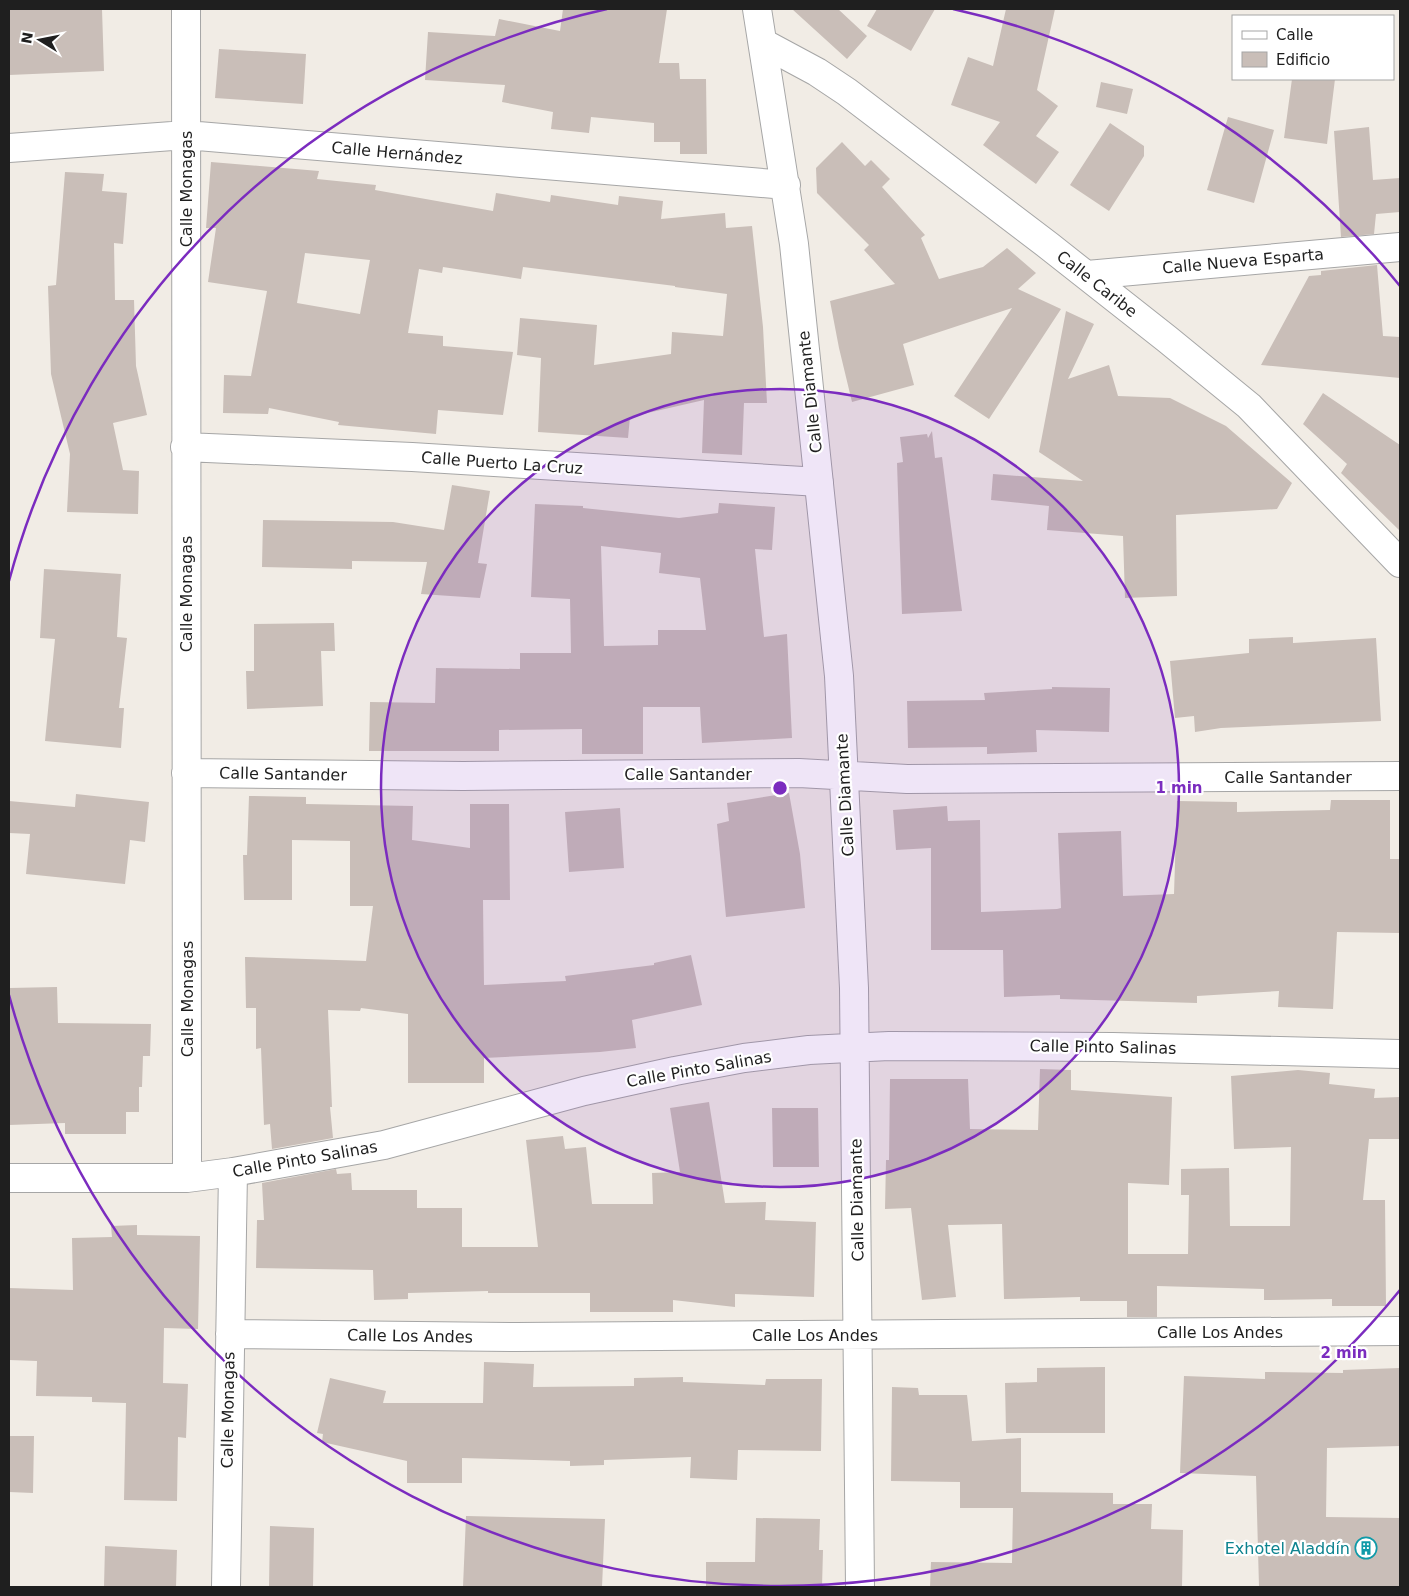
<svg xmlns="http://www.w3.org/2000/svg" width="1409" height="1596" font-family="'DejaVu Sans',sans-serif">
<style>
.building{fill:#c9beb8;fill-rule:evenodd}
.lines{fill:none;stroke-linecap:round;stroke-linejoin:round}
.street-casing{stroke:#a6a6a6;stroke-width:30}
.street{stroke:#fff;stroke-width:28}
.ring{fill:none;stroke:#7b2cbf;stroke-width:2.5}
.labels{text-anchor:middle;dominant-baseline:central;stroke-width:4.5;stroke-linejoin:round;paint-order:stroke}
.street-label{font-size:16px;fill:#1f1f1f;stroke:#fff}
.culture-label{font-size:16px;fill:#0d838f;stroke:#fff;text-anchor:end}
.centre{fill:#7b2cbf;stroke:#fff;stroke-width:2.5}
.ring-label{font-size:15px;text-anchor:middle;font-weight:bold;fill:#7b2cbf;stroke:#fff;stroke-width:4.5;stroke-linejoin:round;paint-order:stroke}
</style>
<rect width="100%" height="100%" fill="#f1ece5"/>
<path class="building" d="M 102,9 L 104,71 L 9,75 L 9,10 Z
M 563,9 L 667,9 L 659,63 L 679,63 L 680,79 L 706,79 L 707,154 L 680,154 L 680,142 L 654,142 L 654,123 L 591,117 L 589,133 L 551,129 L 553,112 L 502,102 L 505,85 L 425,80 L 428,32 L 495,36 L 499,19 L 560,31 Z
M 792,9 L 838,9 L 867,36 L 847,59 Z
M 877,9 L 935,9 L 911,51 L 867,26 Z
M 1006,9 L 1055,9 L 1037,90 L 1058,106 L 1036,136 L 1059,152 L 1036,184 L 983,145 L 1000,122 L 951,105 L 968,57 L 993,66 Z
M 219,49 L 306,54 L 303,104 L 215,98 Z
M 1292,79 L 1335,79 L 1327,144 L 1284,138 Z
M 1101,82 L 1133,89 L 1127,114 L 1096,107 Z
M 1228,117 L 1274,130 L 1254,203 L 1207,190 Z
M 1110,123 L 1144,146 L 1144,156 L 1109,211 L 1070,185 Z
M 1369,127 L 1373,180 L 1400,178 L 1400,212 L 1376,214 L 1374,234 L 1341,237 L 1334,131 Z
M 842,142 L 865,166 L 871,160 L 890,179 L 882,187 L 925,235 L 921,238 L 939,279 L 983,267 L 1007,248 L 1036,273 L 1018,289 L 1061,309 L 989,419 L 954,396 L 1012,308 L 903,344 L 914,385 L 852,402 L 839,348 L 830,301 L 895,284 L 864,250 L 869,245 L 817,193 L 816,168 Z
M 211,162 L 319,171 L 317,179 L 376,185 L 375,190 L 493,211 L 496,193 L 550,202 L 551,195 L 618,205 L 619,196 L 663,201 L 661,219 L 725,213 L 726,228 L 752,226 L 763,327 L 767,403 L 744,403 L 742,455 L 702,453 L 704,400 L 630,417 L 628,438 L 538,432 L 541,358 L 517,355 L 520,318 L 597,325 L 594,365 L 671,354 L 672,332 L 723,336 L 727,294 L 675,287 L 675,286 L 523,267 L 521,279 L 443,267 L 442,273 L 419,269 L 408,333 L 443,336 L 443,346 L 513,352 L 503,415 L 438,410 L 436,434 L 338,425 L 339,422 L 269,408 L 268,414 L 223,413 L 224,375 L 251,376 L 267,291 L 208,282 L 216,228 L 206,228 ZM 305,253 L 370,260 L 360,314 L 297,303 Z
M 65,172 L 104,174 L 102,191 L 127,193 L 123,244 L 114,243 L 115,300 L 134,300 L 136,366 L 147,415 L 113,423 L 123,470 L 139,471 L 138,514 L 67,512 L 70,454 L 51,374 L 48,286 L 56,285 Z
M 1377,265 L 1383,336 L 1400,337 L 1400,378 L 1261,365 L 1309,276 L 1321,275 L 1321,271 Z
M 1066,311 L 1094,324 L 1068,379 L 1109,365 L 1118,396 L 1170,398 L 1226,426 L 1292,483 L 1277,509 L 1176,515 L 1177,596 L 1125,598 L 1123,536 L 1047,530 L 1049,506 L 991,500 L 993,474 L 1083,481 L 1039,452 Z
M 1323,393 L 1400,445 L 1400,531 L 1341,473 L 1347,464 L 1303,424 Z
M 932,431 L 935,458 L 942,457 L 962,611 L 902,614 L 897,463 L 903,462 L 900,437 L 927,434 L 928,438 Z
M 452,485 L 490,491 L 478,563 L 487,564 L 480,598 L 421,594 L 427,562 L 352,561 L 352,569 L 262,567 L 263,520 L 393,522 L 444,530 Z
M 719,503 L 775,507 L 772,550 L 755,549 L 764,637 L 787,634 L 792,738 L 702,743 L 700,707 L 643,707 L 643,754 L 582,754 L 582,729 L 499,730 L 499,751 L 369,751 L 370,702 L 435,703 L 436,668 L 520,669 L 520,653 L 571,653 L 570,599 L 531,597 L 535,504 L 583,506 L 583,508 L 679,518 L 718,513 ZM 601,546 L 661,553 L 659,573 L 700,578 L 706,630 L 658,630 L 658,645 L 604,646 Z
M 44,569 L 121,574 L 117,637 L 127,638 L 119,708 L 124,708 L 121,748 L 45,741 L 55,639 L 40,638 Z
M 334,623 L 335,651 L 321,651 L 323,706 L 247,709 L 246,671 L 254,671 L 254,624 Z
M 1293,637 L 1293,643 L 1376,638 L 1381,721 L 1221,728 L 1195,732 L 1194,716 L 1175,718 L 1170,661 L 1249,653 L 1249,639 Z
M 1052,687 L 1110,688 L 1109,732 L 1036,730 L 1037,752 L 987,754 L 987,747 L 908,748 L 907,701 L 985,700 L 984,693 L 1052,689 Z
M 789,793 L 800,854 L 805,908 L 726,917 L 717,824 L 729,821 L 727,803 Z
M 76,794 L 149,802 L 145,842 L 130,840 L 125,884 L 26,874 L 30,834 L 9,833 L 9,801 L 75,807 Z
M 249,796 L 306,797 L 306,804 L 413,806 L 412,840 L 470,848 L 470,804 L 509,804 L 510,900 L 483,900 L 484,985 L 566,981 L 565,976 L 654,965 L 654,963 L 691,955 L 702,1005 L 632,1020 L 636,1048 L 600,1052 L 484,1058 L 484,1083 L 408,1083 L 408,1014 L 361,1008 L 360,1011 L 328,1010 L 332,1107 L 330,1107 L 333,1138 L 272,1149 L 270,1124 L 264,1125 L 261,1048 L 256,1049 L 256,1008 L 246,1008 L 245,957 L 366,961 L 373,906 L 350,906 L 350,841 L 292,840 L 292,900 L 244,900 L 243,855 L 247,855 Z
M 1331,800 L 1390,800 L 1390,859 L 1400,859 L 1400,933 L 1337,932 L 1333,1009 L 1278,1007 L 1279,991 L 1197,996 L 1197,1003 L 1060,999 L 1060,995 L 1004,997 L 1003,950 L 931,950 L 931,848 L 896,850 L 893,810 L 947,806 L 948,821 L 980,820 L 981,912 L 1057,909 L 1061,908 L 1058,833 L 1121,831 L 1123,896 L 1174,894 L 1177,801 L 1237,802 L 1237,812 L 1330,810 Z
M 620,808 L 624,868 L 569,872 L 565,812 Z
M 57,987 L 58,1023 L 151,1024 L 150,1056 L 143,1056 L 142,1087 L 139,1087 L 139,1112 L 126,1112 L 126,1134 L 65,1134 L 65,1123 L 9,1125 L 9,988 Z
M 1040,1069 L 1071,1070 L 1071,1090 L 1172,1097 L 1169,1185 L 1128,1183 L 1128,1254 L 1188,1254 L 1189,1195 L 1181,1195 L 1181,1169 L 1229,1168 L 1230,1226 L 1290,1226 L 1291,1147 L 1234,1149 L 1231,1076 L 1298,1070 L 1330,1073 L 1329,1084 L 1375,1089 L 1374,1098 L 1400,1097 L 1400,1139 L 1369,1139 L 1363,1200 L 1385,1200 L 1386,1306 L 1332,1306 L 1332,1299 L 1264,1300 L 1264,1289 L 1157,1286 L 1157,1317 L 1127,1317 L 1127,1301 L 1080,1301 L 1080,1297 L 1004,1299 L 1002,1224 L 948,1225 L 956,1297 L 922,1300 L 911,1208 L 885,1209 L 886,1160 L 889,1160 L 890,1079 L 968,1079 L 970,1129 L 1038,1130 Z
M 709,1102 L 725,1203 L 766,1202 L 765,1220 L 816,1222 L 814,1297 L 735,1294 L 735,1307 L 673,1300 L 673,1312 L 590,1312 L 590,1293 L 488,1293 L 488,1291 L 408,1293 L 408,1299 L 374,1300 L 373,1270 L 256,1268 L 257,1220 L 264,1220 L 262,1183 L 336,1169 L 337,1174 L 351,1173 L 352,1190 L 417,1190 L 417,1208 L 462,1208 L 462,1247 L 538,1247 L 526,1140 L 563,1136 L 565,1149 L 586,1147 L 592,1204 L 653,1204 L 652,1173 L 680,1172 L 670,1108 Z
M 772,1108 L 818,1108 L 819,1167 L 773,1167 Z
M 137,1225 L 137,1235 L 200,1236 L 198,1329 L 164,1328 L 163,1383 L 188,1384 L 186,1438 L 178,1437 L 177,1501 L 124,1500 L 126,1403 L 92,1402 L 92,1397 L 36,1396 L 37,1361 L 9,1360 L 9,1288 L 73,1290 L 72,1238 L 112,1237 L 111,1226 Z
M 484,1362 L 534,1364 L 533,1387 L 634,1386 L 634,1378 L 683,1377 L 683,1382 L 765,1385 L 766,1379 L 822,1379 L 821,1451 L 738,1450 L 737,1480 L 690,1478 L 691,1457 L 604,1460 L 604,1465 L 570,1466 L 570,1461 L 462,1458 L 462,1483 L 407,1483 L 407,1461 L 322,1442 L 323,1434 L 317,1433 L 330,1378 L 386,1391 L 383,1403 L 483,1403 Z
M 1105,1367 L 1105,1433 L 1006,1433 L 1005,1383 L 1037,1382 L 1037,1368 Z
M 1400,1368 L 1400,1446 L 1327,1448 L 1326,1517 L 1400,1518 L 1400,1587 L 1259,1587 L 1256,1476 L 1180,1473 L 1184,1376 L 1265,1379 L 1265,1372 L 1343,1373 L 1343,1370 Z
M 892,1387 L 918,1388 L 919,1395 L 967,1395 L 972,1441 L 1021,1438 L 1021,1492 L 1113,1493 L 1113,1504 L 1152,1504 L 1151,1529 L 1183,1530 L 1182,1587 L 930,1587 L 931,1562 L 1012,1563 L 1013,1508 L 960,1508 L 960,1482 L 891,1481 Z
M 9,1436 L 34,1436 L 33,1493 L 9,1492 Z
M 466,1516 L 605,1519 L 602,1587 L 463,1587 Z
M 756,1518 L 820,1519 L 819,1550 L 823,1550 L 822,1587 L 706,1587 L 706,1562 L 755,1562 Z
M 270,1526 L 314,1528 L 313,1587 L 269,1587 Z
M 105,1546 L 177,1550 L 176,1587 L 104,1587 Z"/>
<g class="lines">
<g class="street-casing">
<path id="street" d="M 186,9 L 187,1178
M 757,9 L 794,244 L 839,676 L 854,988 L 860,1587
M 763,43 L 817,72 L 847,92 L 1049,246 L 1167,339 L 1249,406 L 1400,563
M 9,148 L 186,135 L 786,185
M 1087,275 L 1400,247
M 185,447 L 412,457 L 819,482
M 186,773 L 463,776 L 799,773 L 907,779 L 1400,776
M 9,1178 L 187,1178 L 233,1172 L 384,1145 L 584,1091 L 675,1071 L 744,1058 L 809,1050 L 889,1046 L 1113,1047 L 1400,1054
M 230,1334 L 516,1337 L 1400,1331
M 226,1587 L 233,1172"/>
</g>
<use href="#street" class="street"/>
</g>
<circle cx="780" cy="788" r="399" fill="#7b2cbf" fill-opacity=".12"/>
<g class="ring">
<circle cx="780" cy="788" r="399"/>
<path d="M1400 1290A798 798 0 0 1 9 995M9 581A798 798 0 0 1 607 9M953 9A798 798 0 0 1 1400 286"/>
</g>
<defs>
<g id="building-ring" transform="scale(1.125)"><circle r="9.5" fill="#fff" stroke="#0f9aa8" stroke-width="1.5"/><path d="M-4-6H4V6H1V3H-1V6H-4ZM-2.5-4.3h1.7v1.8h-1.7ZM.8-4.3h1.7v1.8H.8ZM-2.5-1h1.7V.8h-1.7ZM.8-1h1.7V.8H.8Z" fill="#0f9aa8"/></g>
</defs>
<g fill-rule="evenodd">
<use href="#building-ring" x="1366" y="1548"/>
</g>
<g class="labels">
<g class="street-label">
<text transform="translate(397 153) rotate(5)">Calle Hernández</text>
<text transform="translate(186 189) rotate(-90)">Calle Monagas</text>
<text transform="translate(1243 261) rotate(-5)">Calle Nueva Esparta</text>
<text transform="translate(1097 284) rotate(38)">Calle Caribe</text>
<text transform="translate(810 392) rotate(-96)">Calle Diamante</text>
<text transform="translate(502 463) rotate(4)">Calle Puerto La Cruz</text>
<text transform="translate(186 594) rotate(-90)">Calle Monagas</text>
<text transform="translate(283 774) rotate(1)">Calle Santander</text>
<text x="688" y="774">Calle Santander</text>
<text x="1288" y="777">Calle Santander</text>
<text transform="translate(845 795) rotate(-93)">Calle Diamante</text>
<text transform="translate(187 999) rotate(-90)">Calle Monagas</text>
<text transform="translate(1103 1047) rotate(1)">Calle Pinto Salinas</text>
<text transform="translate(699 1069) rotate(-10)">Calle Pinto Salinas</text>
<text transform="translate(305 1159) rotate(-10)">Calle Pinto Salinas</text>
<text transform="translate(857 1200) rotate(-91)">Calle Diamante</text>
<text x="1220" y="1332">Calle Los Andes</text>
<text x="815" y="1335">Calle Los Andes</text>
<text transform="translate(410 1336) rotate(1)">Calle Los Andes</text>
<text transform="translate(228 1410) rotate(-89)">Calle Monagas</text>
</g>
<g class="culture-label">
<text x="1350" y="1548">Exhotel Aladdín</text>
</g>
</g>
<circle cx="780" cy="788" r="8" class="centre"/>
<g class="ring-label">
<text x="1179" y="793">1 min</text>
<text x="1344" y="1358">2 min</text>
</g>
<rect width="1409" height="1596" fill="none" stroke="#1f1f1f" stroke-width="20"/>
<rect x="1232" y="15" width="162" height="65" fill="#ffffff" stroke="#a5a5a5"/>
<rect x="1242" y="31" width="25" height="8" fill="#ffffff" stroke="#a5a5a5"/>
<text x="1276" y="40" font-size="15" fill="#1f1f1f">Calle</text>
<rect x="1242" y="52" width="25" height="15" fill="#c9beb8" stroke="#a5a5a5"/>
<text x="1276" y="65" font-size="15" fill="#1f1f1f">Edificio</text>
<g transform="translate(40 40) rotate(280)" stroke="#ffffff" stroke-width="4" paint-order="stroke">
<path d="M0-4L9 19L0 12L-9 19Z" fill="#1f1f1f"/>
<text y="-8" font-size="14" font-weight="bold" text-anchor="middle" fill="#1f1f1f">N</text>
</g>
</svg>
